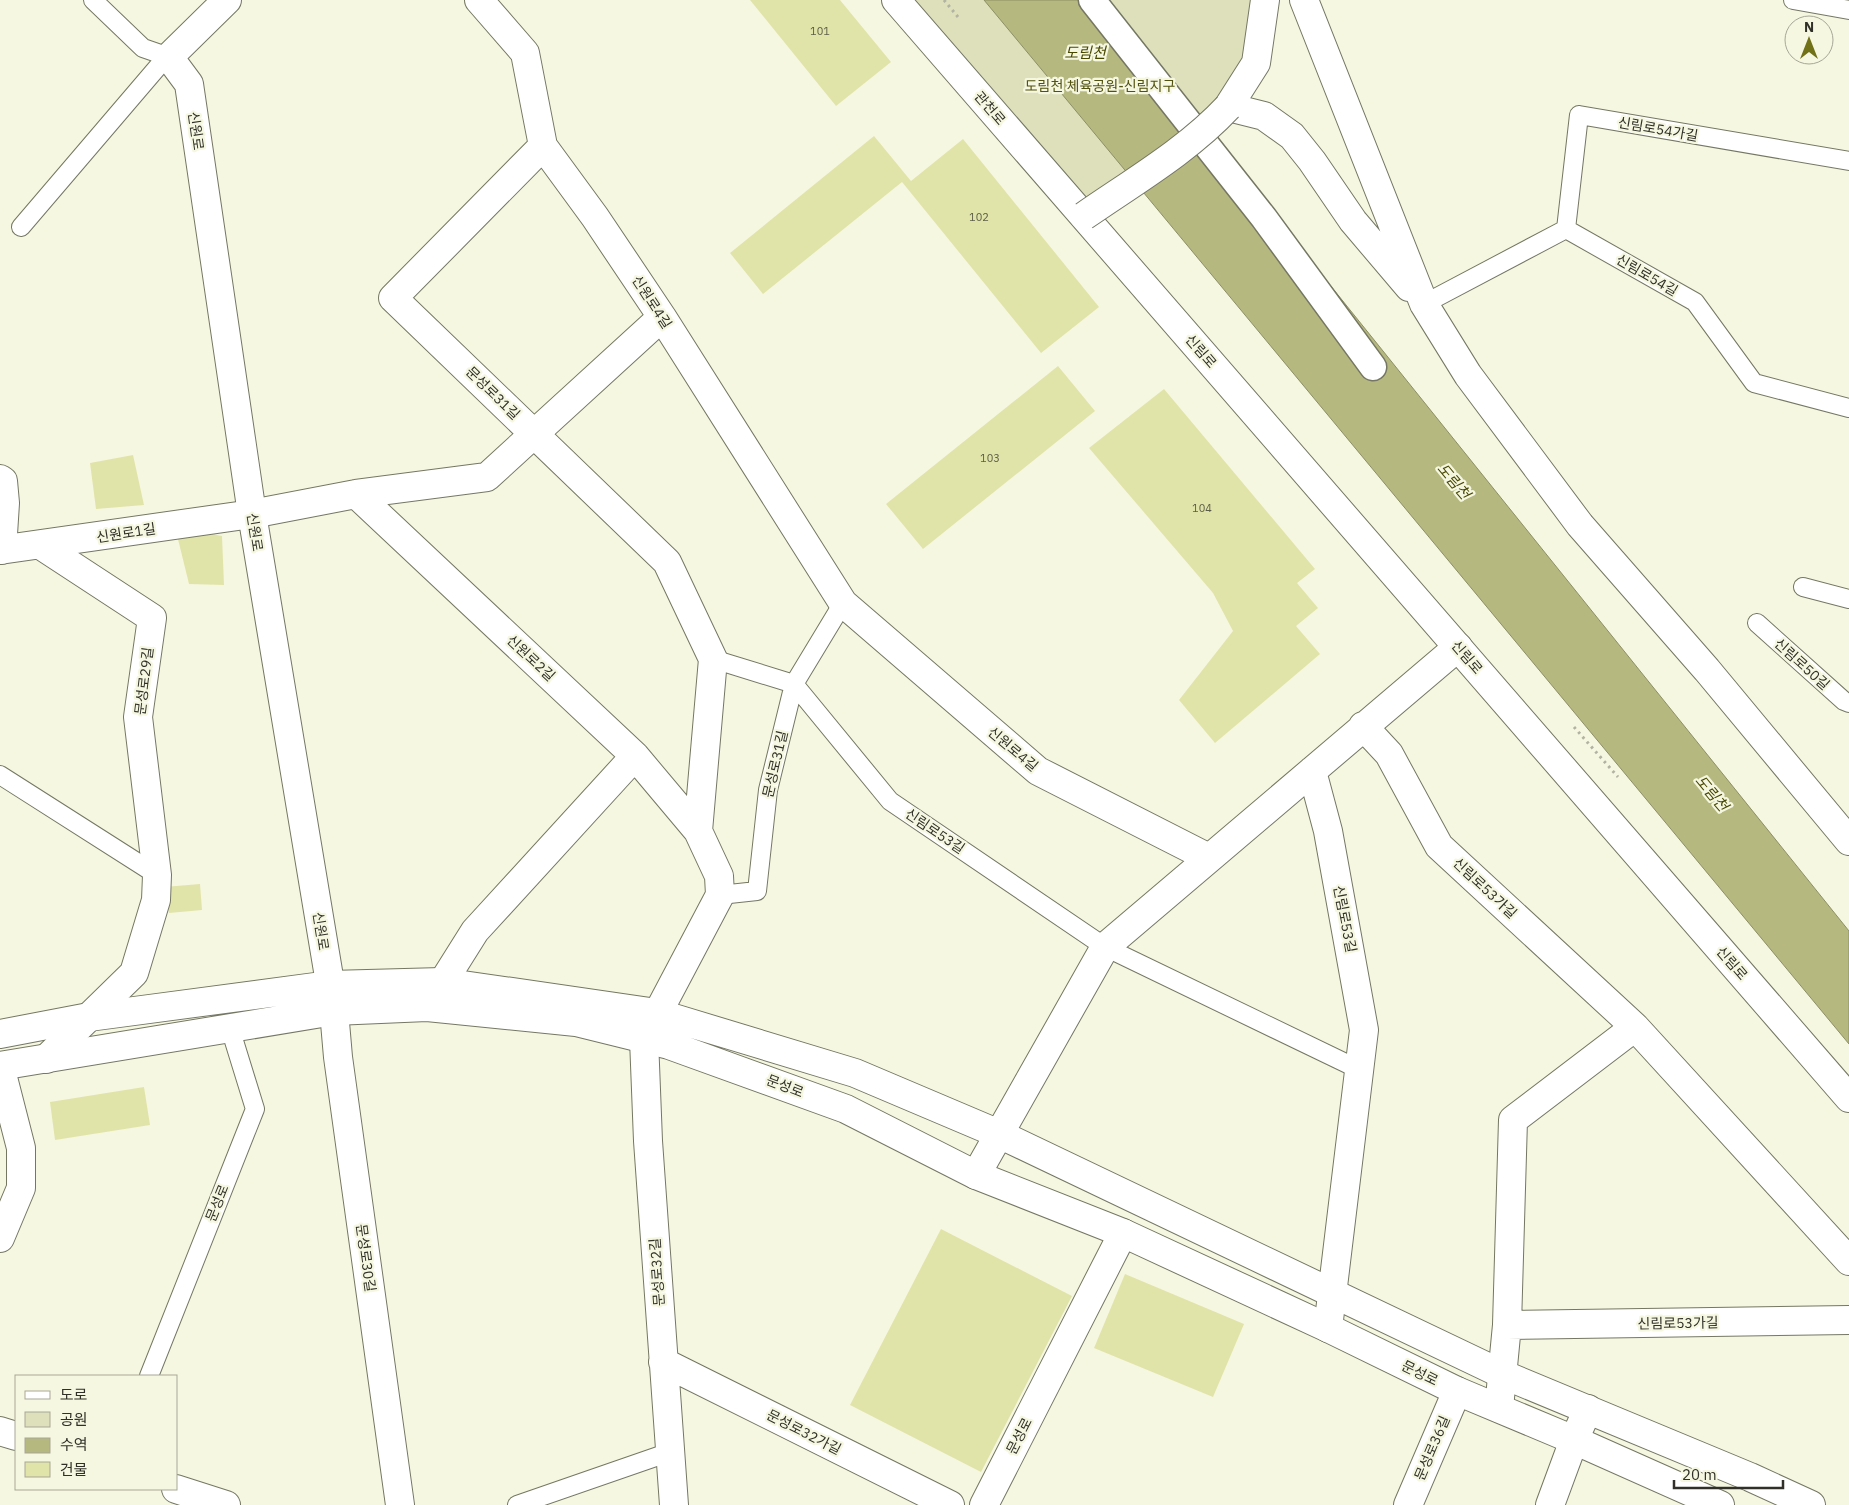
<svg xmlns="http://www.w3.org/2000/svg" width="1849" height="1505" font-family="'IBM Plex Sans','Noto Sans KR',sans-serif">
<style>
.green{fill:#dde0bb}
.water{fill:#b5b87f;stroke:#8d8f65}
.building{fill:#e1e4a9}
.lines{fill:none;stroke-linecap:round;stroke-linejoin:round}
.service-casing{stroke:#757763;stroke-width:20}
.pedestrian-casing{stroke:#757763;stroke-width:29}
.minor-casing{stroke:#757763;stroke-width:30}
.tertiary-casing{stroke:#757763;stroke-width:30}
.secondary-casing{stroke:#757763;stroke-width:30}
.path{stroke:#b2b3a2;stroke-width:3;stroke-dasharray:2.5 4;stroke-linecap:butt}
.service{stroke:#fff;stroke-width:18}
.pedestrian{stroke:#fff;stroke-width:26}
.minor{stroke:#fff;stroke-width:28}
.tertiary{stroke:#fff;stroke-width:28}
.secondary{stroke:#fff;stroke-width:28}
.secondary-bridge-casing{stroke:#757763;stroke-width:30;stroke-linecap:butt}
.secondary-bridge{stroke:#fff;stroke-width:28}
.labels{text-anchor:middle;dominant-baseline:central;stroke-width:4.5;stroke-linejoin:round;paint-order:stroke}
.number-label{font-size:11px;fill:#5c5d48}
.park-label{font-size:14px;fill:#51520f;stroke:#f6f7e1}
.street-label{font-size:14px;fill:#303028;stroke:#f6f7e1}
.water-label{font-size:15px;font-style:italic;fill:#474800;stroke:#f6f7e1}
</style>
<rect width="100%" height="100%" fill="#f6f7e1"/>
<path class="green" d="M 909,0 L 1252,0 L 1246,53 L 1209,115 L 1085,202 Z"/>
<path class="water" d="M 984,0 L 1101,0 L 1849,931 L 1849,1044 Z"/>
<path class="building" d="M 750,0 L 840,0 L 891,62 L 836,106 Z
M 874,136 L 911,181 L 963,139 L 1099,307 L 1041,353 L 902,182 L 763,294 L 730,253 Z
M 1058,366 L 1095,411 L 923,549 L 886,504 Z
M 1164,389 L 1315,569 L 1297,583 L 1318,608 L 1296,626 L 1320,654 L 1215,743 L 1179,700 L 1233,631 L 1213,593 L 1089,448 Z
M 133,455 L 144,505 L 96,509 L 90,463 Z
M 175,527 L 222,536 L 224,585 L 189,584 Z
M 200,884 L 202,910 L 169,913 L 164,887 Z
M 144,1087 L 150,1125 L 55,1140 L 50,1102 Z
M 941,1229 L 1072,1296 L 981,1472 L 850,1405 Z
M 1125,1274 L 1244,1324 L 1213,1397 L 1094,1348 Z"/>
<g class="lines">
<g class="service-casing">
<path id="service" d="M 93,0 L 143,48 L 169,57
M 1793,0 L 1849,10
M 21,227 L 162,62 L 169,57
M 1566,229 L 1579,115 L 1849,161
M 1424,304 L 1566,229 L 1695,302 L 1754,383 L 1849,408
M 1803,587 L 1849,599
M 1757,623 L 1844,701 L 1849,703
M 713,659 L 794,684
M 794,684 L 890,801 L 1105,947 L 1358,1069
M 0,775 L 157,875
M 720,895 L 757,891 L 768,790 L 794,684 L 843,603
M 149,1376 L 255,1109 L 230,1028
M 517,1505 L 670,1452"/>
</g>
<g class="pedestrian-casing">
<path id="pedestrian" d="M 1092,0 L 1264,218 L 1373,367"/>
</g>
<g class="minor-casing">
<path id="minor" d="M 479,0 L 525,53 L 543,146 L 595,217 L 662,317 L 843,603 L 1038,771 L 1209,858
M 543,146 L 393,298 L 667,562 L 713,659 L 698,831 L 719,876 L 720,895 L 644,1039 L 648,1141 L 674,1505
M 0,479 L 3,481 L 5,503 L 2,550
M 356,494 L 635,756 L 698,831
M 42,546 L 152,618 L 138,717 L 157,875 L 156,900 L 134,973 L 46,1059
M 0,550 L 252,514 L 356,494 L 487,477 L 662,317
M 1363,726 L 1389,754 L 1439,846 L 1635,1027 L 1849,1261
M 1312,771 L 1328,831 L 1364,1030 L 1328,1328
M 431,1001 L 475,931 L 635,756
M 334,1011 L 338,1057 L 400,1505
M 976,1175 L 1105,947 L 1458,647
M 0,1238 L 21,1188 L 21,1148 L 0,1066
M 1507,1325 L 1849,1320
M 663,1362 L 950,1505
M 1499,1408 L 1507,1325 L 1513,1120 L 1635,1027
M 0,1431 L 16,1436
M 176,1489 L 226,1505
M 984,1505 L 1123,1233
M 1408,1505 L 1457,1391
M 1550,1505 L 1574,1440 L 1588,1409"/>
</g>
<g class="tertiary-casing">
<path id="tertiary" d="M 227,0 L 169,57 L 189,84 L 252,514 L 334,1007"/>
</g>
<g class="secondary-casing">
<path id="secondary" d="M 896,0 L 1849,1098
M 1265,0 L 1256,63 L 1228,107 L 1264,116 L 1292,136 L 1312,161 L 1353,221 L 1409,287
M 1304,0 L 1424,304 L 1468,375 L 1580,525 L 1707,670 L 1849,841
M 0,1034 L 89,1017 L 330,985 L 442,982 L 657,1013 L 855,1073 L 999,1134 L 1502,1374 L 1750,1477 L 1811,1505
M 0,1066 L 334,1011 L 427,1007 L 576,1022 L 669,1045 L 846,1109 L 976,1175 L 1123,1233 L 1328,1328 L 1457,1391 L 1574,1440 L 1720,1505"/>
</g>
<path class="path" d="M 944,0 L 958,17
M 1574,727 L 1618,777"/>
<use href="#service" class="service"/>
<use href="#pedestrian" class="pedestrian"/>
<use href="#minor" class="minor"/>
<use href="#tertiary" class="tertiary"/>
<use href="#secondary" class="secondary"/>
<g class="secondary-bridge-casing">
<path id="secondary-bridge" d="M 1084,216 C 1133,182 1188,150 1228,107"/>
</g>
<use href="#secondary-bridge" class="secondary-bridge"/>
</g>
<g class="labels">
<g class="number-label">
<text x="820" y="31">101</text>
<text x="979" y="217">102</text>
<text x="990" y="458">103</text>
<text x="1202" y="508">104</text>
</g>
<g class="park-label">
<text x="1100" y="86">도림천 체육공원-신림지구</text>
</g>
<g class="street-label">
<text transform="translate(990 108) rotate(49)">관천로</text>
<text transform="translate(1658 129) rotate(10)">신림로54가길</text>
<text transform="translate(196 131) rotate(82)">신원로</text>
<text transform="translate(1647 275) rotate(30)">신림로54길</text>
<text transform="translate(652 302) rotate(57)">신원로4길</text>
<text transform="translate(1201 351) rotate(49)">신림로</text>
<text transform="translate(493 393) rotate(44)">문성로31길</text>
<text transform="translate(255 532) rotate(81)">신원로</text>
<text transform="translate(126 533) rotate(-9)">신원로1길</text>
<text transform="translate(1467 657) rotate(49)">신림로</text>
<text transform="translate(531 658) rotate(43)">신원로2길</text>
<text transform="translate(1802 664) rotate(42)">신림로50길</text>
<text transform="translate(144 681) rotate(-83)">문성로29길</text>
<text transform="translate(1013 749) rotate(40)">신원로4길</text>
<text transform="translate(775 764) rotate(-77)">문성로31길</text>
<text transform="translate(935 831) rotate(34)">신림로53길</text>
<text transform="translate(1485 888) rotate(43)">신림로53가길</text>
<text transform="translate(1345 919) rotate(79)">신림로53길</text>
<text transform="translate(321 931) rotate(81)">신원로</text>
<text transform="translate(1732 963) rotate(49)">신림로</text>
<text transform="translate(785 1086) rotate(21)">문성로</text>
<text transform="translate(217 1203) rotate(-68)">문성로</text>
<text transform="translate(366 1258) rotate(82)">문성로30길</text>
<text transform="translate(657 1272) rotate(-94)">문성로32길</text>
<text transform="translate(1678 1323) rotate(-1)">신림로53가길</text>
<text transform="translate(1420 1373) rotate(26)">문성로</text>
<text transform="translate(804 1432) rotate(27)">문성로32가길</text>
<text transform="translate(1019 1436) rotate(-63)">문성로</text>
<text transform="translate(1432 1448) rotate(-67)">문성로36길</text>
</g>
<g class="water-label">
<text x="1085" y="52">도림천</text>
<text transform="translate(1454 481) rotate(50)">도림천</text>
<text transform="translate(1712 793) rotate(50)">도림천</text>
</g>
</g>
<rect x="15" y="1375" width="162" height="115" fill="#f6f7e1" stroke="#a7a797"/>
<rect x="25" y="1391" width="25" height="8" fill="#ffffff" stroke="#a7a797"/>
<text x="60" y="1400" font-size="15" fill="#303028">도로</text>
<rect x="25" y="1412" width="25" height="15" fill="#dde0bb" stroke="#a7a797"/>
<text x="60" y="1425" font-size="15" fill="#303028">공원</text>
<rect x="25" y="1438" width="25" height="15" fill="#b5b87f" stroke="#a7a797"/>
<text x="60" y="1450" font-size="15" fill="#303028">수역</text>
<rect x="25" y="1462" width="25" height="15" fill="#e1e4a9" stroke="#a7a797"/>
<text x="60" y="1475" font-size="15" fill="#303028">건물</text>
<g transform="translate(1809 40)"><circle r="24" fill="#f6f7e1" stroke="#a7a797"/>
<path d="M0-4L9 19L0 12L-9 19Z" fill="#717218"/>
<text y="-8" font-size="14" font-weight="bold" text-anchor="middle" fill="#303028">N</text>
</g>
<path d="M1674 1480v8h109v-8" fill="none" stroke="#303028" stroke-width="2.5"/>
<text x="1682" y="1480" font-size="15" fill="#303028" stroke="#f6f7e1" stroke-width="4" paint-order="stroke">20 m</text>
</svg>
